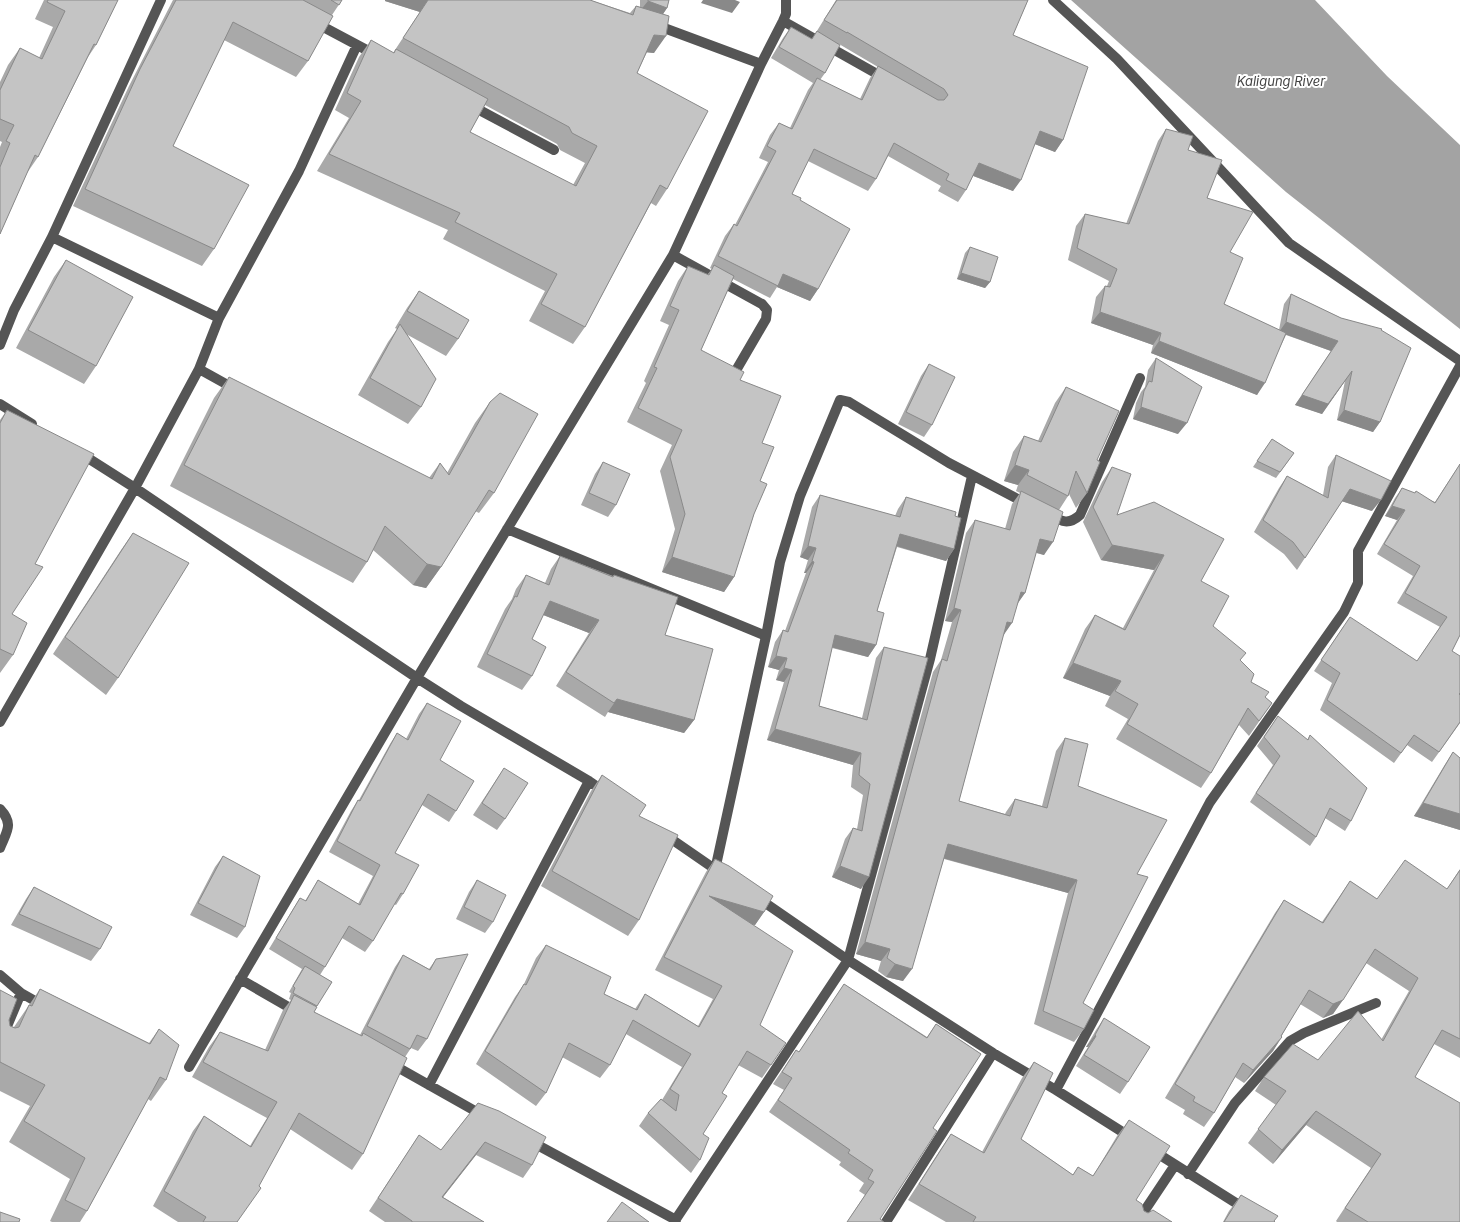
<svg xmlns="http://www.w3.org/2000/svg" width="1460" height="1222" font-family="Inter,sans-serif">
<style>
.water{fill:#a3a3a3}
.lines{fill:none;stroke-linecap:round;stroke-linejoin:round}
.minor{stroke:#555;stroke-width:10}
.wall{fill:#a9a9a9;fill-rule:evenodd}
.shaded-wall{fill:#898989}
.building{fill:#c4c4c4;stroke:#898989}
.labels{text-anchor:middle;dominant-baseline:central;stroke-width:4;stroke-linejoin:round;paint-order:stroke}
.water-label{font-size:13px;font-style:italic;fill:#444;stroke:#fff}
</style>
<rect width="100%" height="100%" fill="#fff"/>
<path class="water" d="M 1071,0 L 1315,0 L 1387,76 L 1460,145 L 1460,329 L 1286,192 Z"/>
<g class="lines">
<path class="minor" d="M 1053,0 L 1117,59 L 1289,243 L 1460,361
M 783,21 L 886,79
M 314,22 L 376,55
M 656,25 L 761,64
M 470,105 L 554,150
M 52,237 L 219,318
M 673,255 L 762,304 L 767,310 L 766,319 L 731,379
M 0,345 L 14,310 L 52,237 L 161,0
M 199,369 L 235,389
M 0,404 L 32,424
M 80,453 L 135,488 L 417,678 L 189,1067
M 1048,514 C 1061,521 1068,526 1080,515 L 1140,378
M 507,529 L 766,636
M 0,722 L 135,488 L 199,369 L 219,318 L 299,171 L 357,45
M 605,792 L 589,781 L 461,706 L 417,678 L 673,255 L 761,64 L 783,21 L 786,14 L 786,0
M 0,809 C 14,824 7,831 0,848
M 664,834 L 722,874
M 715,870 L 766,636 L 780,562 L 800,496 L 840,400 L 849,402 L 949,463 L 1029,505
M 758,898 L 848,960 L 993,1053 L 1056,1090 L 1132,1138
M 0,975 L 21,993 L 44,1006
M 240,979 L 297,1012
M 0,1043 L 21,993
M 390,1063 L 484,1116
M 429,1085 L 589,781
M 1056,1090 L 1210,802 L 1344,612 L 1358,583 L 1358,551 L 1460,366
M 530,1141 L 676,1220
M 1152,1150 L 1266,1222
M 1188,1174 L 1235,1103 L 1290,1041 L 1304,1033 L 1376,1003
M 674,1222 L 848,960 L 930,659 L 972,476
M 886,1222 L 993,1053
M 1137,1222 L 1175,1165"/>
</g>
<path class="wall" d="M 44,0 L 118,0 L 96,45 L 88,57 L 38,157 L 27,173 L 0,234 L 0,147 L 2,142 L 0,141 L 0,82 L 8,65 L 20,48 L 39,58 L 53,27 L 35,19 Z
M 173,0 L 342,0 L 332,15 L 308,61 L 296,77 L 224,40 L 173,146 L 214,249 L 202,266 L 73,206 L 129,86 Z
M 385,0 L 590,0 L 630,13 L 636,6 L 640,7 L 640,0 L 669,0 L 667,8 L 663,14 L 654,53 L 647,52 L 637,73 L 667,189 L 656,206 L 651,203 L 585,327 L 573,344 L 529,321 L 545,291 L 443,239 L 448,230 L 317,171 L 349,118 L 335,110 L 359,57 L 371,40 L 393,53 L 420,12 L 385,1 ZM 485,105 L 557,144 L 560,150 L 585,163 L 573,185 L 470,132 Z
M 836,0 L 1028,0 L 1013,35 L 1063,140 L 1055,152 L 1035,144 L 1013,191 L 973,176 L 966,190 L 958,202 L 938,191 L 941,186 L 888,156 L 876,179 L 868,191 L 808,161 L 792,194 L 800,200 L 818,289 L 810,301 L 777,287 L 770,298 L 733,279 L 701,350 L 740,380 L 762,443 L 760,481 L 754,514 L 734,577 L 724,592 L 662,572 L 675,529 L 660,471 L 672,445 L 627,422 L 646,383 L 644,381 L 669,325 L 660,321 L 678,281 L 688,266 L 707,275 L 712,269 L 710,268 L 725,236 L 734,224 L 735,225 L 768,162 L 759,158 L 770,135 L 779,123 L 790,128 L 808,90 L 813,83 L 771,58 L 783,38 L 791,27 L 812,39 ZM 839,44 L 878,67 L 870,78 L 860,99 L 820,80 L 825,73 Z
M 1166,129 L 1188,150 L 1230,252 L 1224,304 L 1279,330 L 1284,304 L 1291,294 L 1341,318 L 1381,330 L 1380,422 L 1373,432 L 1337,420 L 1345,381 L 1322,414 L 1295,405 L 1331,351 L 1286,335 L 1257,395 L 1151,353 L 1153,345 L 1091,323 L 1096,297 L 1105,286 L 1107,286 L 1109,281 L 1068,260 L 1076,226 L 1085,214 L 1126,224 L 1158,141 Z
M 970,247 L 990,282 L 985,288 L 957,279 L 965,253 Z
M 66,260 L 96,366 L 84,384 L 16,348 L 54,277 Z
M 419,291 L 458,339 L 446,356 L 406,334 L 421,407 L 408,424 L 358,395 L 388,342 L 397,329 L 395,328 L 407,308 Z
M 1156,358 L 1178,434 L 1133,419 L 1136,403 L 1141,392 L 1145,387 L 1148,370 Z
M 929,364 L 932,425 L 924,437 L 898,424 L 921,376 Z
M 229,377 L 429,478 L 440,463 L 447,473 L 475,423 L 490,402 L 494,493 L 479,513 L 475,511 L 441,567 L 426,588 L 413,585 L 373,550 L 367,562 L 353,583 L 170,486 L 214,398 Z
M 1066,387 L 1097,460 L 1087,493 L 1076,508 L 1069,494 L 1068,496 L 1059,510 L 1044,555 L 1036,553 L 1025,593 L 1018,602 L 1003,636 L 959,801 L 1005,814 L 1006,812 L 1015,799 L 1042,806 L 1056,751 L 1065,738 L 1078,786 L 1137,874 L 1083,1003 L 1084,1029 L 1074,1042 L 1034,1024 L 1068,893 L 944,859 L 903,981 L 886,977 L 878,971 L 881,961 L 856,954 L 933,672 L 941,660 L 952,622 L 945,621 L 966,533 L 975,520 L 1005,529 L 1012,504 L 1020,493 L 1016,491 L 1018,485 L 1004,481 L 1013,452 L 1024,436 L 1038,441 L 1055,403 Z
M 7,410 L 35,564 L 12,614 L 13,655 L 0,673 L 0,420 Z
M 1272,439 L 1294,453 L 1276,478 L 1253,467 Z
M 1336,455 L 1372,511 L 1342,501 L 1297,570 L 1284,554 L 1254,532 L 1279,488 L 1287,476 L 1323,495 L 1328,467 Z
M 603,462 L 616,505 L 608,517 L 581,505 L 595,474 Z
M 1460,464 L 1460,635 L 1452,651 L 1459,694 L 1460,723 L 1432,762 L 1407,745 L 1394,763 L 1320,710 L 1332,683 L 1314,671 L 1343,627 L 1417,661 L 1440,627 L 1397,603 L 1413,576 L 1377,554 L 1397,520 L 1385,516 L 1395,498 L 1402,488 L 1435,502 Z
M 1112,467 L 1117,515 L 1201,581 L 1213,626 L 1241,661 L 1251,682 L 1265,697 L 1272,703 L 1249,736 L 1239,725 L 1211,773 L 1201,788 L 1116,739 L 1128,719 L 1105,706 L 1110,696 L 1063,678 L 1085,629 L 1095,615 L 1123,628 L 1154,570 L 1101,560 L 1083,522 L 1102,482 Z
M 820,495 L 895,516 L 898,509 L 906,497 L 955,516 L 954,549 L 946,561 L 897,547 L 877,611 L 876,645 L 868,657 L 832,648 L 819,706 L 862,718 L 876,658 L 884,647 L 861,889 L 832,877 L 845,839 L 853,828 L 857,829 L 863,795 L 851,787 L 853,765 L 767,740 L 784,682 L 776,680 L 779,670 L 768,667 L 775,642 L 783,630 L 785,631 L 806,573 L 804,573 L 808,560 L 800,557 L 812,507 Z
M 133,533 L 118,678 L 106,695 L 53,654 L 121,550 Z
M 560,556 L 613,576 L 614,575 L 665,635 L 694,720 L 684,733 L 608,712 L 605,717 L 556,686 L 589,633 L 543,615 L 532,639 L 532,676 L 522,690 L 477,667 L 505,609 L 512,599 L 516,589 L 526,575 L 545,583 L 551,569 Z
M 427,703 L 440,760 L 456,811 L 449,822 L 422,805 L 395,853 L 403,894 L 396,905 L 394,904 L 373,941 L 365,952 L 342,938 L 325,967 L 320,975 L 332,982 L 316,1007 L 314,1012 L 360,1035 L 395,967 L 403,955 L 429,969 L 436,959 L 427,1039 L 418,1051 L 411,1048 L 405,1057 L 363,1154 L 352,1170 L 290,1129 L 237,1222 L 178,1222 L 153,1206 L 193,1131 L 204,1116 L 250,1146 L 267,1118 L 192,1077 L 209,1047 L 220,1032 L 265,1050 L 283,1010 L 291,1000 L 289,999 L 291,993 L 289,992 L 302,969 L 269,949 L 293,909 L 300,898 L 305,901 L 318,880 L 358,904 L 373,876 L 329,852 L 351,811 L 358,800 L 359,800 L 390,744 L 397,733 L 406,739 L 419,714 Z
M 1278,716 L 1307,740 L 1310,735 L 1351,821 L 1345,831 L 1325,818 L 1316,837 L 1310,846 L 1250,802 L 1273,765 L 1257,746 Z
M 1453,752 L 1460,758 L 1460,830 L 1414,816 L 1444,766 Z
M 504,768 L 505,819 L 497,830 L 473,815 Z
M 602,775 L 639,816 L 639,920 L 628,936 L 541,886 L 591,791 Z
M 223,856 L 245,927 L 237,938 L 190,915 L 215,867 Z
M 715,859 L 764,912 L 755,925 L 753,925 L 760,1025 L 771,1065 L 762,1078 L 738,1065 L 722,1093 L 703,1134 L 700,1160 L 691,1173 L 639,1126 L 648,1113 L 662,1100 L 682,1067 L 626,1034 L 610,1065 L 600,1078 L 562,1057 L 546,1093 L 536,1106 L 476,1064 L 515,997 L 524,984 L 536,958 L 546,945 L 604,994 L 635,1009 L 645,994 L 698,1026 L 713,999 L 655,970 L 706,872 Z
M 1460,869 L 1460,1058 L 1434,1044 L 1415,1077 L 1460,1222 L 1337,1222 L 1336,1221 L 1371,1168 L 1306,1125 L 1273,1164 L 1248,1143 L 1276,1105 L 1255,1091 L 1264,1077 L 1318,1060 L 1381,1040 L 1409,991 L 1366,963 L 1333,1014 L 1323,1018 L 1300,1004 L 1273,1051 L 1244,1083 L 1235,1077 L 1214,1113 L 1204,1127 L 1183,1114 L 1185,1110 L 1165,1098 L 1275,913 L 1284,900 L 1322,922 L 1350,881 L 1377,899 L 1447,889 Z
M 477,880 L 493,922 L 485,933 L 456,919 L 469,892 Z
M 34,887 L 100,949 L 91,961 L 11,925 L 26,899 Z
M 844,984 L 927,1037 L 936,1024 L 981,1054 L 847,1222 L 865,1195 L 859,1191 L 864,1183 L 839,1165 L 841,1162 L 769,1112 L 784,1090 L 773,1084 L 796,1050 L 799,1052 Z
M 40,989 L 149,1043 L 159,1029 L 166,1080 L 151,1101 L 148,1099 L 87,1211 L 80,1222 L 52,1222 L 50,1221 L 70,1179 L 9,1142 L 30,1106 L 0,1091 L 0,990 L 9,1020 L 10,1026 L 14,1027 Z
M 1104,1018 L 1128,1082 L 1120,1094 L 1076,1066 L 1088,1047 L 1086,1047 L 1096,1030 Z
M 1034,1062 L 1021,1139 L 1073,1175 L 1078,1167 L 1093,1176 L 1117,1136 L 1129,1120 L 1136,1200 L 1144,1211 L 1172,1222 L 946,1222 L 908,1200 L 940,1150 L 951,1134 L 982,1152 L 1022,1078 Z
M 478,1103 L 532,1165 L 523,1178 L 476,1155 L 443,1197 L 484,1222 L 385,1222 L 369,1211 L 419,1135 L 441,1150 Z
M 1241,1195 L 1274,1221 L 1275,1222 L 1223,1222 L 1229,1211 Z"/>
<path class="shaded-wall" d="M 385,0 L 428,0 L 420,12 L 385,1 Z
M 703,0 L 735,0 L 740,2 L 732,13 L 701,3 Z
M 648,1 L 667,8 L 659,20 L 639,12 Z
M 654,35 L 666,36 L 654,53 L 642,52 Z
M 1040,131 L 1063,140 L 1055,152 L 1032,143 Z
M 979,163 L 1021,180 L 1013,191 L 971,175 Z
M 961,273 L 990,282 L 985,288 L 957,279 Z
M 783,274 L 818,289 L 810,301 L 777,287 Z
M 1100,312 L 1161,333 L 1153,345 L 1091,323 Z
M 1286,322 L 1338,341 L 1331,351 L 1279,332 Z
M 1159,341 L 1265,383 L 1257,395 L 1151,353 Z
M 1352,371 L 1322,414 L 1295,405 L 1302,395 Z
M 1141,407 L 1187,423 L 1178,434 L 1133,419 Z
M 1344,410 L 1380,422 L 1373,432 L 1337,420 Z
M 1015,465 L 1029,470 L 1018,485 L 1004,481 Z
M 1350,489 L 1381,500 L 1372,511 L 1341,501 Z
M 1392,506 L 1405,510 L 1397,520 L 1385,516 Z
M 900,534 L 954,549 L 946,561 L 893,545 Z
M 1040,539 L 1053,542 L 1044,555 L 1031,551 Z
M 1112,545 L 1164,555 L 1154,570 L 1101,560 Z
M 808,546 L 816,548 L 808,560 L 800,557 Z
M 672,557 L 734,577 L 724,592 L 662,572 Z
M 812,561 L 814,562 L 806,573 L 804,573 Z
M 427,564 L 441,567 L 426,588 L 413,585 Z
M 1021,592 L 1025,593 L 1016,606 Z
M 550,601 L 599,620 L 589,633 L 541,614 Z
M 954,608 L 961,610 L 952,622 L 945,621 Z
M 1007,622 L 1012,623 L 1003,636 Z
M 835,635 L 876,645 L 868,657 L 827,646 Z
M 776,656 L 787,658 L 779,670 L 768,667 Z
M 1073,663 L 1121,681 L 1110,696 L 1063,678 Z
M 784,668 L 792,670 L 784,682 L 776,680 Z
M 617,699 L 694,720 L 684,733 L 608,712 Z
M 775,729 L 861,753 L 853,765 L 767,740 Z
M 1423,803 L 1460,814 L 1460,830 L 1414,816 Z
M 948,844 L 1077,880 L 1068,893 L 939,857 Z
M 840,866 L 869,877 L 861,889 L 832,877 Z
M 709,896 L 764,912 L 755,925 L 700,910 Z
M 865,942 L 890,949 L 881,961 L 856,954 Z
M 895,964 L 912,969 L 903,981 L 886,977 Z
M 1343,1000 L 1333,1014 L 1323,1018 L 1333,1004 Z
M 1095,1035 L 1096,1036 L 1088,1047 L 1086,1047 Z
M 1282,1037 L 1273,1051 L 1244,1083 L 1253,1070 Z
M 1316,1111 L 1306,1125 L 1273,1164 L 1282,1150 Z
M 485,1142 L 476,1155 L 433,1210 L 442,1197 Z"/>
<path class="building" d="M 48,0 L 118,0 L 96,45 L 94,44 L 38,157 L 35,155 L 0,234 L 0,167 L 10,143 L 6,141 L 14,125 L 0,119 L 0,90 L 20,48 L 42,59 L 65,11 L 47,2 Z
M 176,0 L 303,0 L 333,16 L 308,61 L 233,22 L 173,146 L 249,185 L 214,249 L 85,189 L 140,69 Z
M 331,0 L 342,0 L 339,5 Z
M 428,0 L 590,0 L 633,15 L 636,6 L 669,16 L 666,36 L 654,35 L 637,73 L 708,111 L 667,189 L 660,185 L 585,327 L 541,304 L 557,274 L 455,222 L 460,213 L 329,154 L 361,101 L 347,93 L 371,40 L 394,53 L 396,49 L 488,99 L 470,132 L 576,186 L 597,146 L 572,133 L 569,127 L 403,38 Z
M 648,0 L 669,0 L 667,8 L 648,1 Z
M 837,0 L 1028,0 L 1013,35 L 1088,67 L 1063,140 L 1040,131 L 1021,180 L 979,163 L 966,190 L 946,180 L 949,174 L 894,143 L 876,179 L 814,149 L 792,194 L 801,198 L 800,200 L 850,229 L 818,289 L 783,274 L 778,286 L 718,256 L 734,224 L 737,226 L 776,151 L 767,146 L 779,123 L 792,129 L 817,78 L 862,100 L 878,66 L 938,100 L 944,100 L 948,95 L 944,89 L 847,32 L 847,33 L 824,20 Z
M 791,27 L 812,39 L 817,31 L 840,45 L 825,73 L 779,47 Z
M 1166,129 L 1193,136 L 1188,150 L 1222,160 L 1207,198 L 1253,212 L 1230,252 L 1243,258 L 1224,304 L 1286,333 L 1265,383 L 1159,341 L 1161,333 L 1100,312 L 1105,286 L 1110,287 L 1117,269 L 1077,248 L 1085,214 L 1129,224 Z
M 970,247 L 998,257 L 990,282 L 961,273 Z
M 66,260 L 133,297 L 96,366 L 28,330 Z
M 714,265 L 734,276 L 701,350 L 744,372 L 740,380 L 781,396 L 762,443 L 774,447 L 760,481 L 767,484 L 754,514 L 734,577 L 672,557 L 685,514 L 670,457 L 682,430 L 638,408 L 657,368 L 654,367 L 679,310 L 670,306 L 688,266 L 709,275 Z
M 419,291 L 469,320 L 458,339 L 407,311 Z
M 1291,294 L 1341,318 L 1382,329 L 1381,330 L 1411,348 L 1380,422 L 1344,410 L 1352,371 L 1328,404 L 1302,395 L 1338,341 L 1286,322 Z
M 400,324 L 436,379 L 421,407 L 370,378 Z
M 1156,358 L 1202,387 L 1187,423 L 1141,407 L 1144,391 L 1149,381 L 1152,382 Z
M 929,364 L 955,377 L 932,425 L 906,412 Z
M 229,377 L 432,479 L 440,463 L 449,475 L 490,402 L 500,393 L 538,414 L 494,493 L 489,490 L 441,567 L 427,564 L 385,526 L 367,562 L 184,465 Z
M 1066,387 L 1119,411 L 1097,460 L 1100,462 L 1087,493 L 1076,471 L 1068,496 L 1027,475 L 1029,470 L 1015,465 L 1024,436 L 1041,442 Z
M 7,410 L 94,454 L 35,564 L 43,567 L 12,614 L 27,623 L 13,655 L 0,649 L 0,423 Z
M 1272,439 L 1294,453 L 1280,472 L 1257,461 Z
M 1336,455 L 1391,481 L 1381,500 L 1350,489 L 1305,558 L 1293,542 L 1263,520 L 1287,476 L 1328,498 Z
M 603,462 L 630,474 L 616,505 L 589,493 Z
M 1460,464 L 1460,635 L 1452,651 L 1460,656 L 1460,693 L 1459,694 L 1460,695 L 1460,722 L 1439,752 L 1414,735 L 1401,753 L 1327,700 L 1340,673 L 1321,660 L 1350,617 L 1417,661 L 1447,617 L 1405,593 L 1420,566 L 1384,544 L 1405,510 L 1392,506 L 1402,488 L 1415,493 L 1416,491 L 1435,503 Z
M 1112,467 L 1131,474 L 1117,515 L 1154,502 L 1224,539 L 1201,581 L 1229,596 L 1213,626 L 1246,653 L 1240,660 L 1254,674 L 1251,682 L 1269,692 L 1265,697 L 1272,703 L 1259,721 L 1248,708 L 1211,773 L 1127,724 L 1138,704 L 1115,691 L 1121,681 L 1073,663 L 1095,615 L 1125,630 L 1164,555 L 1112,545 L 1093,507 Z
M 1021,491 L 1063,512 L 1053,542 L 1040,539 L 1025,593 L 1021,592 L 1012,623 L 1007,622 L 959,801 L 1010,816 L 1015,799 L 1047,808 L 1065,738 L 1088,744 L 1078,786 L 1167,820 L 1137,874 L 1148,877 L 1083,1003 L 1094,1010 L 1084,1029 L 1043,1011 L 1077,880 L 948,844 L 912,969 L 895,964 L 887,958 L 890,949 L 865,942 L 942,659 L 947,661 L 961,610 L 954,608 L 975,520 L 1010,530 Z
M 820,495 L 900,517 L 906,497 L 956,512 L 955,516 L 961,518 L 954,549 L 900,534 L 877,611 L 884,613 L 876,645 L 835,635 L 819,706 L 867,720 L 884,647 L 928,658 L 869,877 L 840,866 L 853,828 L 862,831 L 870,784 L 859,775 L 861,753 L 775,729 L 792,670 L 784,668 L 787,658 L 776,656 L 783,630 L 788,632 L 814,562 L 812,561 L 816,548 L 808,546 Z
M 133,533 L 189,563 L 118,678 L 65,637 Z
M 560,556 L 613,577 L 614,575 L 678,597 L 665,635 L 713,649 L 694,720 L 617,699 L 614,703 L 566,672 L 599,620 L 550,601 L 532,639 L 546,647 L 532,676 L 487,654 L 515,596 L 517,597 L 526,575 L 549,585 Z
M 427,703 L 461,721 L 440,760 L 474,781 L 456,811 L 428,794 L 395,853 L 419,865 L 403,894 L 401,893 L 373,941 L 349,926 L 325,967 L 276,938 L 300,898 L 306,901 L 318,880 L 360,905 L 380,865 L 337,841 L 358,800 L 360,801 L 397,733 L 408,740 Z
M 1278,716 L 1308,740 L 1310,735 L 1367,788 L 1351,821 L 1330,808 L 1316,837 L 1256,793 L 1280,756 L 1264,737 Z
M 1453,752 L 1460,758 L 1460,814 L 1423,803 Z
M 504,768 L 528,783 L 505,819 L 482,803 Z
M 602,775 L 646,805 L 639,816 L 678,835 L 639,920 L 552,871 Z
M 223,856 L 260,876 L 245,927 L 198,903 Z
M 715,859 L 729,866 L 773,896 L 764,912 L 709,896 L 793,951 L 760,1025 L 786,1043 L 771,1065 L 747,1051 L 722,1093 L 727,1096 L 703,1134 L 709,1138 L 700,1160 L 648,1113 L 661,1099 L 676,1111 L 679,1095 L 670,1089 L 691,1054 L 633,1020 L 610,1065 L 569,1043 L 546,1093 L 485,1051 L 524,984 L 526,985 L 546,945 L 611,977 L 604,994 L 637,1010 L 645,994 L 699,1027 L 722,986 L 664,957 Z
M 1405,860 L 1447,889 L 1460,870 L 1460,1039 L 1442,1030 L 1415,1077 L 1460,1103 L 1460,1222 L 1368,1222 L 1345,1208 L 1381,1154 L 1316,1111 L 1282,1150 L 1258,1129 L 1286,1091 L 1264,1077 L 1293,1044 L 1318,1060 L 1358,1011 L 1383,1041 L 1418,978 L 1375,949 L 1343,1000 L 1333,1004 L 1309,990 L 1281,1036 L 1282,1037 L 1253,1070 L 1243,1063 L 1214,1113 L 1193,1101 L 1195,1097 L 1175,1084 L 1284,900 L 1323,923 L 1350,881 L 1377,899 Z
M 477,880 L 506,895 L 493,922 L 464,907 Z
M 34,887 L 112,927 L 100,949 L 19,914 Z
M 468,954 L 427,1039 L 417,1035 L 410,1049 L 367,1026 L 403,955 L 430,970 L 436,959 Z
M 305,966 L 332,982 L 317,1006 L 293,993 L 295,988 L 293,986 Z
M 844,984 L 927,1038 L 936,1024 L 981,1054 L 933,1128 L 937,1131 L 880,1219 L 884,1222 L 847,1222 L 874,1182 L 868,1179 L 873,1170 L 848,1153 L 850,1150 L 778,1100 L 792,1078 L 782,1072 L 796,1050 L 799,1052 Z
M 40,989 L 150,1044 L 159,1029 L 179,1045 L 166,1080 L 160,1077 L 87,1211 L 65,1200 L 85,1158 L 24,1121 L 45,1085 L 0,1062 L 0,990 L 17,999 L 9,1020 L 10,1026 L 15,1028 L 19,1027 L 29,1005 L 32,1006 Z
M 294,995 L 317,1007 L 314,1012 L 362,1036 L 363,1033 L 407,1058 L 363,1154 L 299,1113 L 259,1186 L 261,1188 L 237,1222 L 203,1222 L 206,1217 L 164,1191 L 204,1116 L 251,1147 L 277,1102 L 203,1062 L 220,1032 L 268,1051 Z
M 1104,1018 L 1150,1047 L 1128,1082 L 1084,1055 L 1096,1036 L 1095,1035 Z
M 1034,1062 L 1053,1073 L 1021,1139 L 1073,1175 L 1078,1167 L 1093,1176 L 1129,1120 L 1170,1146 L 1136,1200 L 1142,1204 L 1144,1211 L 1148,1213 L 1153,1210 L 1172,1222 L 973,1222 L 976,1217 L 919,1184 L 951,1134 L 984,1153 Z
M 478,1103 L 499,1111 L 546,1137 L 532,1165 L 485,1142 L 442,1197 L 484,1222 L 412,1222 L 412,1221 L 378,1198 L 419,1135 L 441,1150 Z
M 1241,1195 L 1278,1216 L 1274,1221 L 1275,1222 L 1224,1222 Z
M 622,1202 L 649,1222 L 607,1222 Z
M 0,1212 L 20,1219 L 19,1222 L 0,1222 Z"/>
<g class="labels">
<g class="water-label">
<text x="1281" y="81">Kaligung River</text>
</g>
</g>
</svg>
